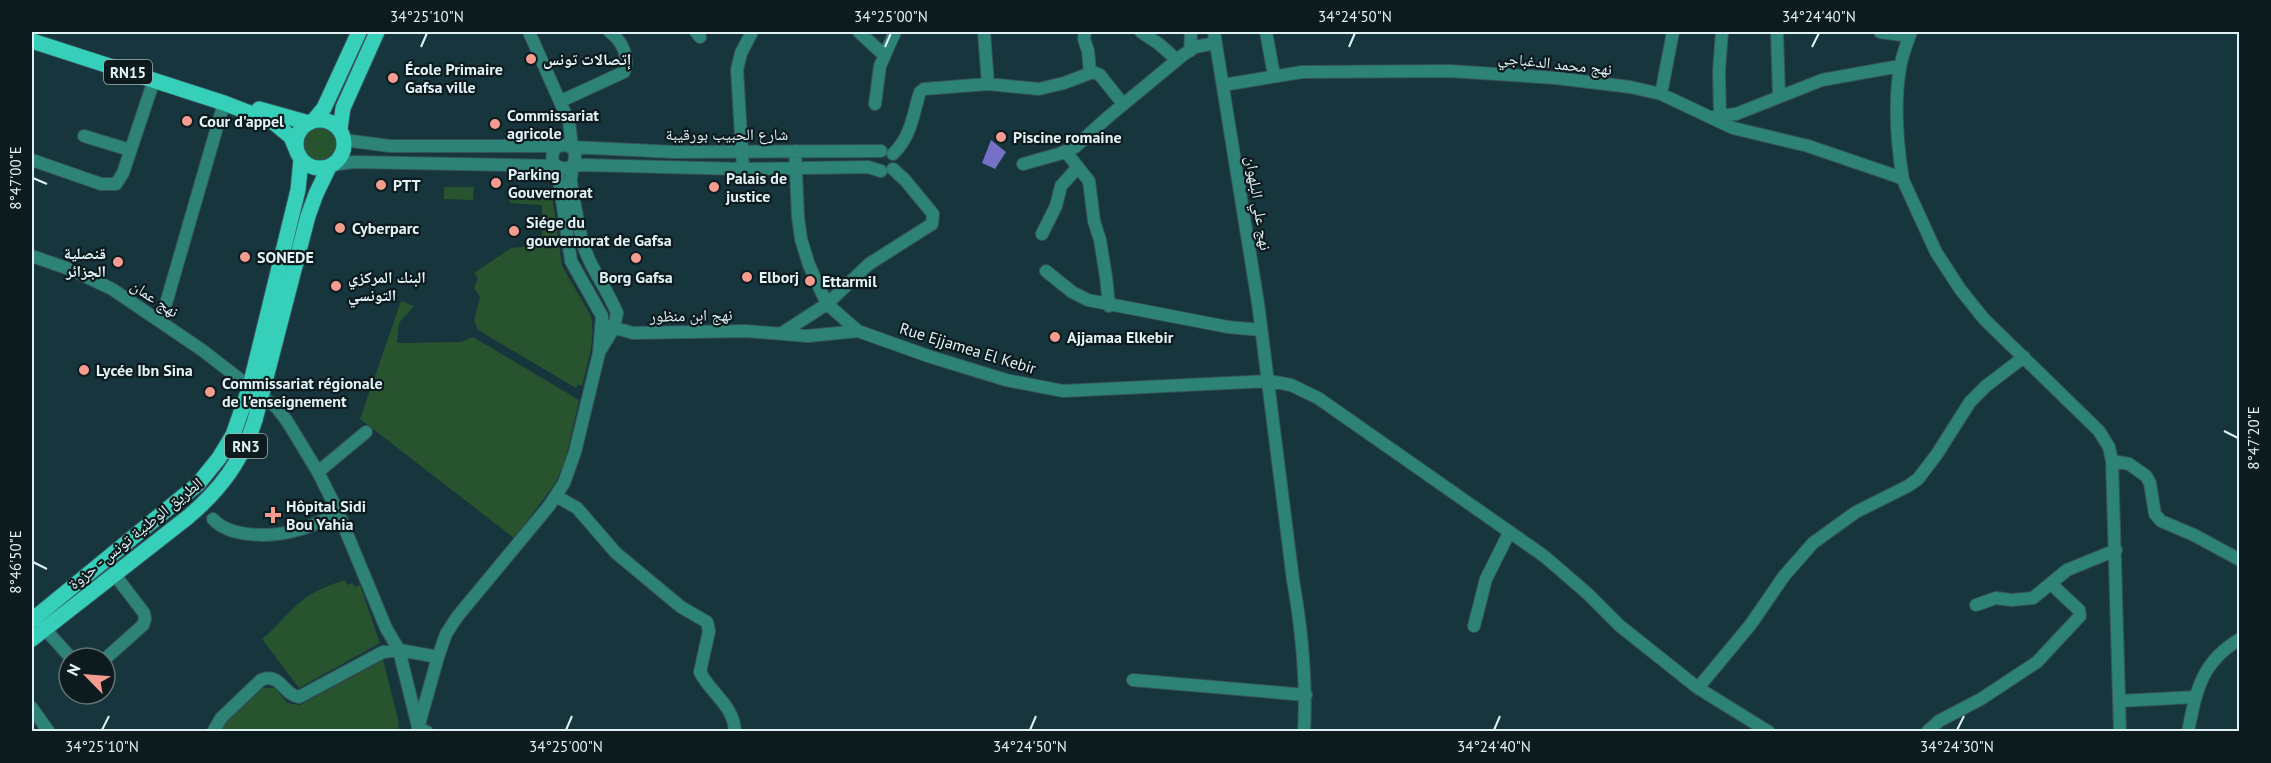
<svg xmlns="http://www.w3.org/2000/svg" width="2271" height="763" font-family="'PT Sans','Noto Naskh Arabic',sans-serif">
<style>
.green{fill:#27542e}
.water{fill:#7671c6}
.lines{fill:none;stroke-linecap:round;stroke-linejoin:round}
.minor-casing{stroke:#36535b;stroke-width:14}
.major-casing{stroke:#36535b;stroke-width:17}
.minor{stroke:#2c8376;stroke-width:12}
.major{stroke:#35cfba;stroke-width:15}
.ticks{fill:none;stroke:#e1f2f7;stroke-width:2}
.poi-dot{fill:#f59c91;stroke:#0d1b1e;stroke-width:2}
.labels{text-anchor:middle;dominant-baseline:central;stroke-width:4.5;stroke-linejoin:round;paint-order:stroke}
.shield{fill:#0d1b1e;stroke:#a1b2b6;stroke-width:1.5}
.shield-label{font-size:15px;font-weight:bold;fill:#e1f2f7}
.poi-label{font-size:16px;font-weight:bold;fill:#e1f2f7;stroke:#0d1b1e;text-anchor:start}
.street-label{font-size:16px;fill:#e1f2f7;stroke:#0d1b1e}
.neatline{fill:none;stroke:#e1f2f7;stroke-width:2}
.ticks-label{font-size:15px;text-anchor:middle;fill:#e1f2f7}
</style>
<rect width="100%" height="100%" fill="#16353d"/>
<path class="green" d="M303 144a17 17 0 1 1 34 0a17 17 0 1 1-34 0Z
M 444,187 L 474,187 L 473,200 L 444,199 Z
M 509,189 L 547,190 L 552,195 L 562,266 L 591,316 C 596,339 587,364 582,386 L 578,384 L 576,388 L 478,330 L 474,321 L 480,297 L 474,288 L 478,278 L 474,273 L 511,248 L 542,245 L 542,205 L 510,203 Z
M 401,301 L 414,306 L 399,323 L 397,343 L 461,342 L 473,337 L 579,400 L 566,458 L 555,484 L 514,538 L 360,419 Z
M 345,580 L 347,585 L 352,583 L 355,587 L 360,585 L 380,643 L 299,688 L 262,639 C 276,628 286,614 299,603 C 313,591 329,585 345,580 Z
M 383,660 L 398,719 L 399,731 L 221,732 L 225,723 L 263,688 L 275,688 L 287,703 L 300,705 Z"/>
<path class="water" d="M 991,140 L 1006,152 L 995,169 L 982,163 Z"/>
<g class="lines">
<g class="minor-casing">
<path id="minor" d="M 529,32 L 569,122 L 572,147 L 675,152 L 881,151
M 696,32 L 700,37
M 859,32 L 884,55
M 984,32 L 988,84
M 1085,32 L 1084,39 L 1088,51 L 1090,72
M 1141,32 L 1159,44 L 1177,60
M 1214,32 L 1258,303 L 1293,580 C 1302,631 1307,680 1304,732
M 1266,32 L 1274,75
M 1777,32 L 1779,95
M 1880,32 L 1909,36
M 1190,51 L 1191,32
M 1223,85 L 1302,72 L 1450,71 L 1556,78 L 1630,87 L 1661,94 L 1733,128 L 1808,146 L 1899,177 L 1903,180 L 1936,252 L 1960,289 L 1984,319 L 2099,431 L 2109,447 L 2112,461 L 2120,732
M 1661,94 L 1673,32
M 561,101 L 624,72 C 630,57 622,41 610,32
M 875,104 L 880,66 L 895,32
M 1720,115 L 1719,71 L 1722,32
M 1711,117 L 1736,114 L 1822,80 L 1900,66
M 84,136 L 130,150
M 344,140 L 390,146 L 546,146 L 560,144
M 795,151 L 798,217 L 801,239 L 809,265 L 827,304 L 858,331 L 928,356 L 1006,380 L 1063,391 L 1269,381 L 1291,385 L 1318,398 L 1544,556 L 1588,594 L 1620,626 L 1698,688 L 1769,732
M 1066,152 L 1089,181 L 1094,221 L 1100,240 L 1106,277 L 1109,306
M 893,154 C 912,135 912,117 920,92 L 924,89 L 988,84 L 1039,89 L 1064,83 L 1093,72 L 1100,75 L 1123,104
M 32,160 L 101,184 L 116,184 L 123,173 L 154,80
M 1023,164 L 1059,154 L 1075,147 L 1108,117 L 1183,55 L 1195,47 L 1216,43
M 332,165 L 353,162 L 557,166 L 571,261 L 602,316 L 599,353 L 575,452 L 564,483 L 549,506 L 457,617 L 446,634 L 438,657 L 418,728 L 427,732
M 743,169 L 737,70 L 741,53 L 752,32
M 1903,180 C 1897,144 1894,103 1900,68 C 1902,55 1907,43 1911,32
M 1042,234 L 1056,206 L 1061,186 L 1078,167
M 32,256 L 72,270 L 112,289 L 202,350 L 277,408 L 287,421 L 318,472 L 338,512 L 386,628 L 399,650 L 418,727
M 1046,271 L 1072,292 L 1088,300 L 1228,327 L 1261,330
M 161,321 L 224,103
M 608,326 L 633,333 L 745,331 L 808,336 L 858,331
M 782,333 L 827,304 L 869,264 L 932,224 L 933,214 L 905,180 L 893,169
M 601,349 L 614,328 L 617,313 C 606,286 588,266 581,237 C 578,219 573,200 571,181 C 570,170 578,161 574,150 L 568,145 L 557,146 C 550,154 550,169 564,168 C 570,168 577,165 584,165 L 743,169 L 868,167 L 881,171
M 2112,461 L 2129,464 L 2146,476 L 2150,483 L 2155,514 L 2161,521 L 2194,535 L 2240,560
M 318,472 L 366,432
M 556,496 L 577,508 L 616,553 L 681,607 L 707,622 L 709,631 L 700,672 C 711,694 734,705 735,732
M 213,519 C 230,538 271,537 294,531 C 308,528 325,520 338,512
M 1976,605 L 1996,598 L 2012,600 L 2033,598 L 2067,570 L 2116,550
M 1474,626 L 1486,579 L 1509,533
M 45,629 L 71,658
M 105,659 L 143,625 L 145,619 L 144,613 L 115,575
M 1133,680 L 1306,695
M 1698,688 L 1751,624 L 1784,576 L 1813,543 L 1856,512 L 1908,486 L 1918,479 L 1937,454 L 1970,402 L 1986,386 L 2024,357
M 2120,701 L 2195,697
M 32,708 L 49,732
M 213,732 L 221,718 L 261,680 C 281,672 283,695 299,697 L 383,652 L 399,650 L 438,657
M 1927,732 L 1939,721 L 1981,699 L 2037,662 L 2080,616 L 2079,610 L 2051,584
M 2188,732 C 2196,691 2201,662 2240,639"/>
</g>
<g class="major-casing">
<path id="major" d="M 32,41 L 224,103 L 273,122 L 291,137 L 298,154
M 259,109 L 309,123
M296 144a24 24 0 1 1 48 0a24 24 0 1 1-48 0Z
M 314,120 L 324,108 L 359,32
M 340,129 L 343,108 L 377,32
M 32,620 L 198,484 L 219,458 L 233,435 L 250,386 L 298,190 L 301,159
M 32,639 L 188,517 C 220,490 242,461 255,420 L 308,216 L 316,194 L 329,167"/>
</g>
<use href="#minor" class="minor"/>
<use href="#major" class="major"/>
</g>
<path class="ticks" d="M 421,47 L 427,33M 885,47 L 891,33M 1349,47 L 1355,33M 1812,47 L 1819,33M 33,178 L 47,184M 2224,431 L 2238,438M 33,562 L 47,569M 102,730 L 109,716M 566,730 L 572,716M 1030,730 L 1036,716M 1494,730 L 1500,716M 1957,730 L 1964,716"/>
<g class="poi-dot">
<circle cx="531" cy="59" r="6"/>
<circle cx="393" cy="78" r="6"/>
<circle cx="187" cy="121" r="6"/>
<circle cx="495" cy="124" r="6"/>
<circle cx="1001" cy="137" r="6"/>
<circle cx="496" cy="183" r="6"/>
<circle cx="381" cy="185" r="6"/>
<circle cx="714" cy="187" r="6"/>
<circle cx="340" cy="228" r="6"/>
<circle cx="514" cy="231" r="6"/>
<circle cx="245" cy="257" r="6"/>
<circle cx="636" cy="258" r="6"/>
<circle cx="118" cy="262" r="6"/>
<circle cx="747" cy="277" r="6"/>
<circle cx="810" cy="281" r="6"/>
<circle cx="336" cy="286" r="6"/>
<circle cx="1055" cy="337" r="6"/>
<circle cx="84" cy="370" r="6"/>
<circle cx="210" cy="392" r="6"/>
<path d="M270 506h6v6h6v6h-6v6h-6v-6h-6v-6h6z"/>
</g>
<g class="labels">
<g class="shield">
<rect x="104" y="60" width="48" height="24" rx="4.5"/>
<rect x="225" y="434" width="42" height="24" rx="4.5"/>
</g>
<g class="shield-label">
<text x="128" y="72">RN15</text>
<text x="246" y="446">RN3</text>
</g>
<g class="poi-label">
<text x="543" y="59">إتصالات تونس</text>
<text x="405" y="69">École Primaire<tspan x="405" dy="18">Gafsa ville</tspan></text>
<text x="507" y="115">Commissariat<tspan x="507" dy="18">agricole</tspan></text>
<text x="199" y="121">Cour d'appel</text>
<text x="1013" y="137">Piscine romaine</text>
<text x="508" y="174">Parking<tspan x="508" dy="18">Gouvernorat</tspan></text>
<text x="726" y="178">Palais de<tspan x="726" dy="18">justice</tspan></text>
<text x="393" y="185">PTT</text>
<text x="526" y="222">Siége du<tspan x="526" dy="18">gouvernorat de Gafsa</tspan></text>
<text x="352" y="228">Cyberparc</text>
<text x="106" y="253" text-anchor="end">قنصلية<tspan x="106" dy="18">الجزائر</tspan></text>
<text x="257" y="257">SONEDE</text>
<text x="348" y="277">البنك المركزي<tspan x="348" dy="18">التونسي</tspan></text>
<text x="636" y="277" text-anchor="middle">Borg Gafsa</text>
<text x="759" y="277">Elborj</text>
<text x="822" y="281">Ettarmil</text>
<text x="1067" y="337">Ajjamaa Elkebir</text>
<text x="96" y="370">Lycée Ibn Sina</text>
<text x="222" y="383">Commissariat régionale<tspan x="222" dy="18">de l'enseignement</tspan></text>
<text x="286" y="506">Hôpital Sidi<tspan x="286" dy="18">Bou Yahia</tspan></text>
</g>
<g class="street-label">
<text transform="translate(1555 63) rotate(6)">نهج محمد الدغباجي</text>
<text x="727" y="134">شارع الحبيب بورقيبة</text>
<text transform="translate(1259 203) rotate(81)">نهج علي البلهوان</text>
<text transform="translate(155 298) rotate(34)">نهج عمان</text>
<text transform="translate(691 315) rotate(-1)">نهج ابن منظور</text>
<text transform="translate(968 348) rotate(17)">Rue Ejjamea El Kebir</text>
<text transform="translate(135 533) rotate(-39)">الطريق الوطنية تونس - حزوة</text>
</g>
</g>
<rect width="2271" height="763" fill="none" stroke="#0d1b1e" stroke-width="66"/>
<g transform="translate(87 676) rotate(295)"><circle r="28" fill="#0d1b1e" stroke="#627175" stroke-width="1.5"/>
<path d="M0-4.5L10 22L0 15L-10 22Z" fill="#f59c91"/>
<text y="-9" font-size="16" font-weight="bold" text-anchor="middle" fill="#e1f2f7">N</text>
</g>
<rect x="33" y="33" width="2205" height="697" class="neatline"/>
<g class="ticks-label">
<text x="427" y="22">34°25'10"N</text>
<text x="891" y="22">34°25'00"N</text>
<text x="1355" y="22">34°24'50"N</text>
<text x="1819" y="22">34°24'40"N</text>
<text transform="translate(16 178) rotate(-90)" y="5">8°47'00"E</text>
<text transform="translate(2254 438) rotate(-90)" y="5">8°47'20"E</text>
<text transform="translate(16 562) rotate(-90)" y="5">8°46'50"E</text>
<text x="102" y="752">34°25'10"N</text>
<text x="566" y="752">34°25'00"N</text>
<text x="1030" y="752">34°24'50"N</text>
<text x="1494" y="752">34°24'40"N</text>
<text x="1957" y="752">34°24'30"N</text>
</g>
</svg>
